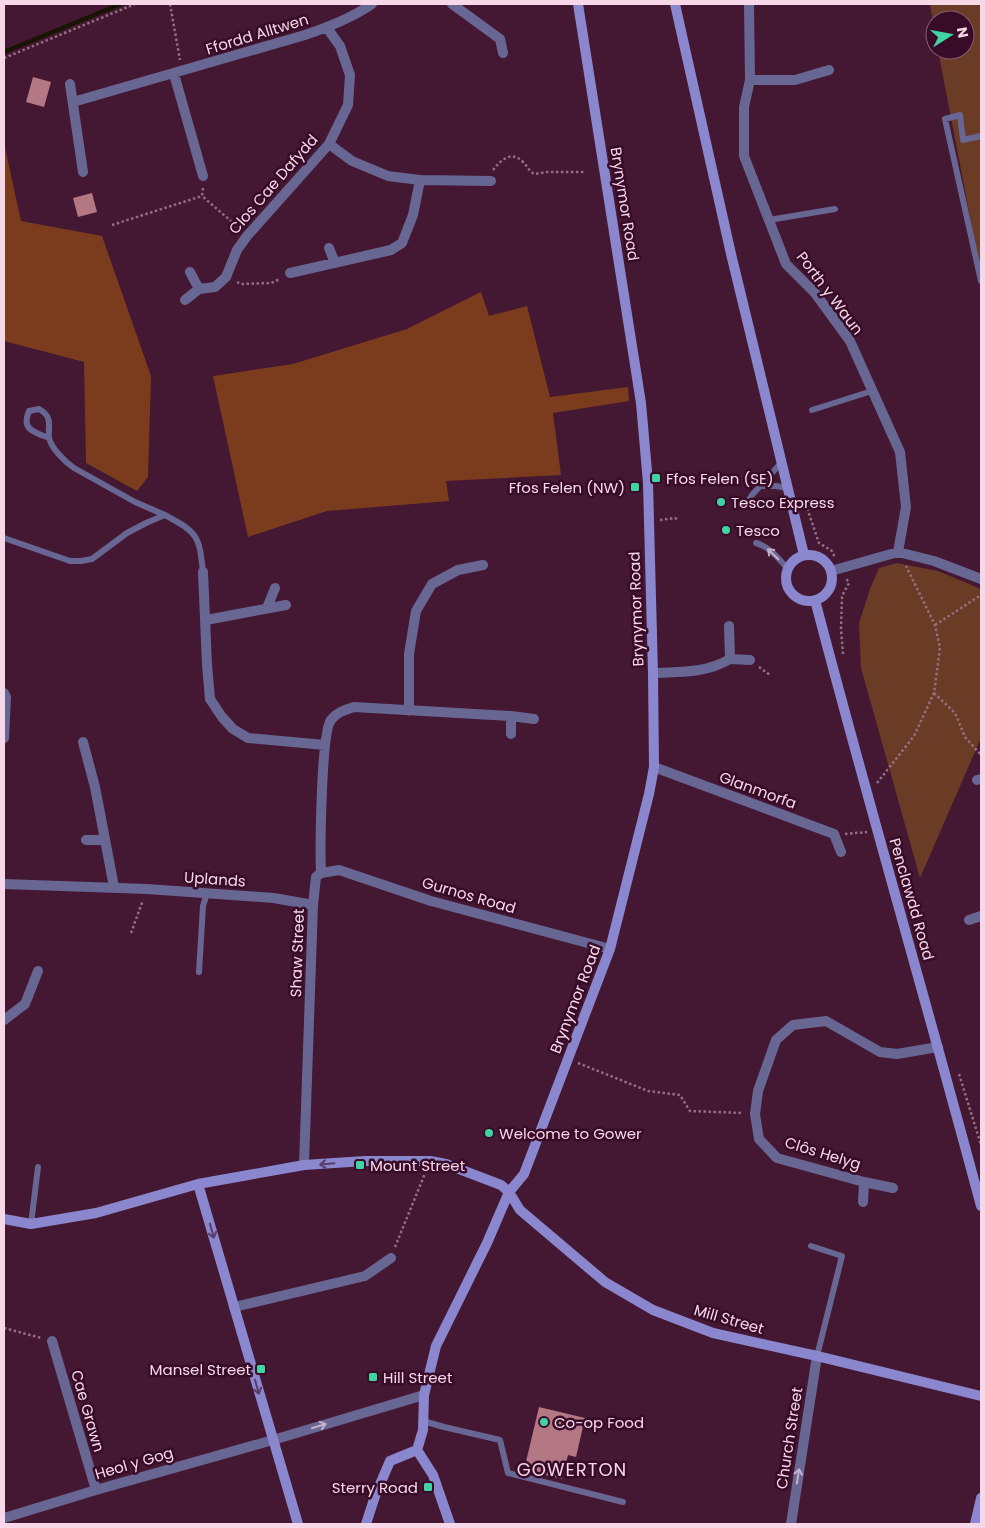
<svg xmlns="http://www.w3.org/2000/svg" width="985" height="1528" font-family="Poppins,sans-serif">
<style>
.green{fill:#6a3b25}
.forest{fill:#7a3c1d}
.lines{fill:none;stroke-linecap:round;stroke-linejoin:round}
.stream{stroke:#171501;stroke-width:4.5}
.building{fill:#b47784}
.path{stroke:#956e84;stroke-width:2.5;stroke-dasharray:2.5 2.5;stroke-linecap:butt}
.lane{stroke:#686693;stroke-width:6}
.street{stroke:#686693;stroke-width:10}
.secondary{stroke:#8b87cf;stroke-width:10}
.oneway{stroke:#c5b0ca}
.oneway2{stroke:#593d6b}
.poi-dot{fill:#40d4a2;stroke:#380c28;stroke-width:2}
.labels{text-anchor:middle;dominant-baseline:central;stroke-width:5;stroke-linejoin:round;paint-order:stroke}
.street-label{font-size:15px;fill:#f7d8e8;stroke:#380c28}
.poi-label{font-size:15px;fill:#f7d8e8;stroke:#380c28;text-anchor:start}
.quarter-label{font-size:18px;letter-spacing:1px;fill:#f7d8e8;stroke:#380c28}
</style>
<rect width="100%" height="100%" fill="#441732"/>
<path class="green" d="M 930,4 L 981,4 L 981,274 L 938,50 L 965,50 L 965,20 L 935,20 L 935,32 Z
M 897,563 L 938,571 L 981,589 L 981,738 L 920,878 L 861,668 L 859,623 L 870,589 L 879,568 Z"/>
<path class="forest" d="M 4,143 L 21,221 L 102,236 L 151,376 L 148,477 L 137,491 L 86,463 L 84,362 L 4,341 Z
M 481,292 L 489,316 L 527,306 L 550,397 L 628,387 L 629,401 L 553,413 L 561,475 L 446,481 L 449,501 L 327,511 L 248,537 L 213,376 L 293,364 L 407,329 Z"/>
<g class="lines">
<path class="stream" d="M 4,52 L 121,4"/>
</g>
<path class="building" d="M 33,77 L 51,82 L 44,107 L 26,102 Z
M 92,193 L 97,212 L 78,217 L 73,198 Z
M 539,1407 L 585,1418 L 576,1457 L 568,1455 L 562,1479 L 524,1470 Z"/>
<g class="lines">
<path class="path" d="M 170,4 L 180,60
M 4,58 L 135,4
M 493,170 C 501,160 511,150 523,162 C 527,166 529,171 534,174 L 547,172 L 586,172
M 203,188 L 202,196 L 239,228
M 112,225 L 202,196
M 237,282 L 241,284 L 271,283 L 280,279
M 804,499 L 819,543 L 832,551 L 835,558
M 660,520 L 675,518 L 678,520
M 935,625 L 981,595
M 843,654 L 841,629 L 842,596 L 849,583 L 846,578
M 759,667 L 770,675
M 934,693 L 955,713 L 965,737 L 981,755
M 877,783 L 914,736 L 934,693 L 940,648 L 935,625 L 906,566
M 845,834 L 867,832
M 131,933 L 143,900
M 578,1063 L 648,1091 L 680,1095 L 690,1111 L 743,1113
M 959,1074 L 981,1145
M 395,1247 L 426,1171
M 4,1328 L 41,1338"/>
<path class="lane" d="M 981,136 L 963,140 L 960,115 L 945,119 L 981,281
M 769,220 L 835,209
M 812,410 L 872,391
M 49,438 C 34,432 21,430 29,411 L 39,409 C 53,417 48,424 49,437 C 50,447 65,462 74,468 L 135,502 L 165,515
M 759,486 L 776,486 L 787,488
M 745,506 L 752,495 L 781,463
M 4,538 L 70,561 L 81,561 L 92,559 L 127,533 L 146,523 L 165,515 C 198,533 199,535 203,572
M 756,543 C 770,547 778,558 788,569
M 199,972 L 203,906 L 207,893
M 31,1224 L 38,1167
M 811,1246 L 842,1256 L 817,1356
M 423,1421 L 444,1427 L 500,1440 L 508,1473 L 623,1502"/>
<path class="street" d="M 452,4 L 500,39 L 503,53
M 749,4 L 750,80 L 744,107 L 744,156 L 786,264 L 815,293 L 850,341 L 900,452 L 906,507 L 898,552
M 174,74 L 203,176
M 750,80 L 795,80 L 829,70
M 70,84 L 83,172
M 73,102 L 305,35 C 329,27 352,18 372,4
M 329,144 L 352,161 L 388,176 L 420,180 L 491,181
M 329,248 L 335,263
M 190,272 L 199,289
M 290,273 L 391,250 L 402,243 L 413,215 L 420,180
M 185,300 L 199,289 L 215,287 L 226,277 L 237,250 L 247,236 L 329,144 L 348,105 L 350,75 L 340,46 L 327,28
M 831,571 L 898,552 L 934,561 L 981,579
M 203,572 L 207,665 L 210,699 L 222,717 L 233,729 L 248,738 L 325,745
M 267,608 L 275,588
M 206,620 L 286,605
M 730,659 L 750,660
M 653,673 C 680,672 707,673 730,659 L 729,626
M 4,693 L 6,697 L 4,738
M 409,711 L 409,654 L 416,611 L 432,584 L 458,570 L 483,565
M 511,734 L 511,716
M 83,742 L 95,787 L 114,887
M 654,767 L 834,834 L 841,852
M 977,780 L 981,779
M 86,840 L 105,840
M 321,873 L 339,870 L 431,901 L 610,949
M 4,884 L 147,889 L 274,898 L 313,905
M 969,920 L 981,916
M 4,1020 L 25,1004 L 38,971
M 304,1165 L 313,905 L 316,877 L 321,873 C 320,852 321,732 331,720 C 337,712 345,710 354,707 L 511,716 L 534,719
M 893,1188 L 864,1182 L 777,1158 L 759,1139 L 755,1114 L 758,1091 L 776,1040 L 793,1025 L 826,1021 L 880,1052 L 897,1054 L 938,1047
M 863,1202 L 864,1182
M 234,1307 L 365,1276 L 391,1258
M 52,1341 L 96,1490
M 4,1518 L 96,1490 L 273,1440 L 424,1395
M 791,1524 L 817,1356"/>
<path class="secondary" d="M 675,4 L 731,254 L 804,555
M786 578a23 23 0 1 1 46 0a23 23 0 1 1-46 0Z
M 815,600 C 868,803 927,1004 981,1206
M 198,1184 L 298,1524
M 4,1219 L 31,1224 L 96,1213 L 198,1184 L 304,1165 L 365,1161 L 430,1161 L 446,1164 L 501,1185 L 509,1192 L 520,1210 L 605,1282 L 653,1310 L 713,1333 L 817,1356 L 981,1396
M 366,1524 L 375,1496 L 390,1461 L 417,1450
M 450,1524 L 433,1475 L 417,1450 L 423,1430 L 424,1395 L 436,1346 L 487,1243 L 509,1192 L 524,1174 L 610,949 L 649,794 L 654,767 L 653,673 L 648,483 L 641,403 L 578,4
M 975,1524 L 981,1498"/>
</g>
<defs><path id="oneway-shaft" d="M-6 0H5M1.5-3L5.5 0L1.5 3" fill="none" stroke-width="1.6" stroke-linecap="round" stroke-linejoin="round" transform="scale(1.25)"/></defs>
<g class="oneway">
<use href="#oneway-shaft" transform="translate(773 554) rotate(-136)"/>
<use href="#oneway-shaft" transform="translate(319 1426) rotate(-17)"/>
<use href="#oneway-shaft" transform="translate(798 1476) rotate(-81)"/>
</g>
<g class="oneway2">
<use href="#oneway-shaft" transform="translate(327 1164) rotate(175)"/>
<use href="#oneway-shaft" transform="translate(212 1231) rotate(74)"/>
<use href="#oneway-shaft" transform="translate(257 1387) rotate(74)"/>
</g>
<g class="poi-dot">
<rect x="651" y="473" width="10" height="10" rx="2.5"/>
<rect x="630" y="482" width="10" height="10" rx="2.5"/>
<circle cx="721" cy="502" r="5"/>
<circle cx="726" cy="530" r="5"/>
<circle cx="489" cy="1133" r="5"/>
<rect x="355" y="1160" width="10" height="10" rx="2.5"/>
<rect x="256" y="1364" width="10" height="10" rx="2.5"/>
<rect x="368" y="1372" width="10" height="10" rx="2.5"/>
<circle cx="544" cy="1422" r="5"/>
<rect x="423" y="1482" width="10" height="10" rx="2.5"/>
</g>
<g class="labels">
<g class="street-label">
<text transform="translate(257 34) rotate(-17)">Ffordd Alltwen</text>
<text transform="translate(273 184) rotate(-49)">Clos Cae Dafydd</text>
<text transform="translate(625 204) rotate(81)">Brynymor Road</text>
<text transform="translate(830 293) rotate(53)">Porth y Waun</text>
<text transform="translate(636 609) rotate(-92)">Brynymor Road</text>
<text transform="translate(758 790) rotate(20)">Glanmorfa</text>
<text transform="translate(215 879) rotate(4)">Uplands</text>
<text transform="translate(469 895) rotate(16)">Gurnos Road</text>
<text transform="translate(912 899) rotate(74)">Penclawdd Road</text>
<text transform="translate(297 953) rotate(-88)">Shaw Street</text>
<text transform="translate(575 999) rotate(-69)">Brynymor Road</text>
<text transform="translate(823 1153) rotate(17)">Clôs Helyg</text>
<text transform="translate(729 1319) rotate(16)">Mill Street</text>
<text transform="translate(88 1411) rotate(74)">Cae Grawn</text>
<text transform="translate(789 1438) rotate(-81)">Church Street</text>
<text transform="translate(134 1463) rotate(-16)">Heol y Gog</text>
</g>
<g class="poi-label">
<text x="666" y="478">Ffos Felen (SE)</text>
<text x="625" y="487" text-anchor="end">Ffos Felen (NW)</text>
<text x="731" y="502">Tesco Express</text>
<text x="736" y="530">Tesco</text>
<text x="499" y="1133">Welcome to Gower</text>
<text x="370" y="1165">Mount Street</text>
<text x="251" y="1369" text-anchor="end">Mansel Street</text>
<text x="383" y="1377">Hill Street</text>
<text x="554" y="1422">Co-op Food</text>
<text x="418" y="1487" text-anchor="end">Sterry Road</text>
</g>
<g class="quarter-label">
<text x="572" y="1469">GOWERTON</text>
</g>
</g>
<rect width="985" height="1528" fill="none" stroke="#f7d8e8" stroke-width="10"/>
<g transform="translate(950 35) rotate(79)"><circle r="24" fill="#380c28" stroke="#845e75"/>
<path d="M0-4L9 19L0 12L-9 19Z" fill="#40d4a2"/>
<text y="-8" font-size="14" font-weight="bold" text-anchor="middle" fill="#f7d8e8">N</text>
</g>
</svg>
